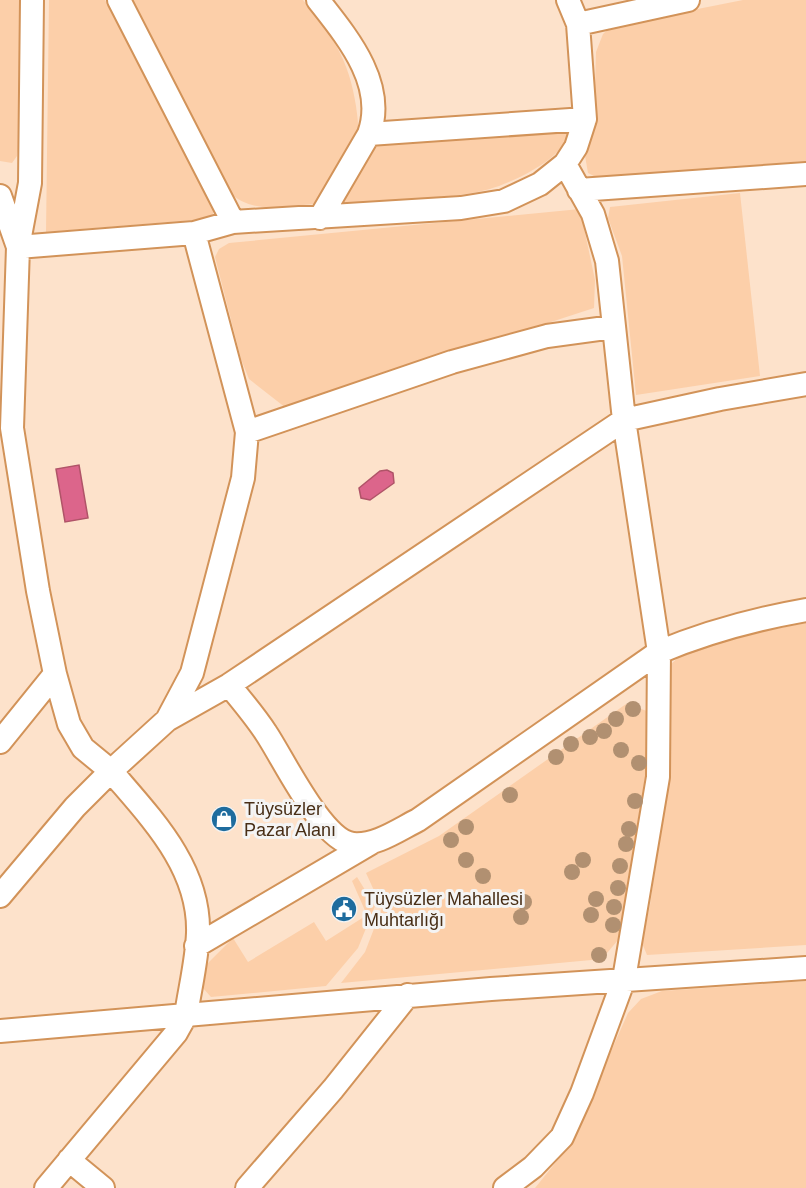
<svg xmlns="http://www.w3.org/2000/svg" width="806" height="1188" font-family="Helvetica,sans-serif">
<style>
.green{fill:#fccfa9}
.water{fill:#dc658b;stroke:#b05468;stroke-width:1.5}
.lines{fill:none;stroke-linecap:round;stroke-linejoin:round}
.minor-casing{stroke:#d29359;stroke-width:26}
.minor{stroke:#fff;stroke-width:22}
.tree{fill:#b19071}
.labels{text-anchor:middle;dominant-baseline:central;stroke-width:6;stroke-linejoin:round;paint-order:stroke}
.poi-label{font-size:18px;fill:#482e16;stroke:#f4f4f4;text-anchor:start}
</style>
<rect width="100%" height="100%" fill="#fde2cb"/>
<path class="green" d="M 0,0 L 20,0 L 20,139 L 17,156 L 12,163 L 0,161 Z
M 49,0 L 105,0 L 215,205 L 213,214 L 206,219 L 46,232 Z
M 130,0 L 303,0 C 332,35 349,59 356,106 C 357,115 360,128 356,138 C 348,159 327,185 314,204 C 283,206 252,215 228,191 Z
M 743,0 L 806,0 L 806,161 L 598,178 L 588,173 L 584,150 L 594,120 L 596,52 L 603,34 L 612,26 Z
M 568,130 C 569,157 513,182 490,189 C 460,197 429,198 398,201 C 380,203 361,207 343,204 L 343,196 L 369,148 L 378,142 Z
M 740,193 L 760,376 L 636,395 L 622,256 L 608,218 L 610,207 Z
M 580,209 L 595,280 L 594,308 L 286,408 L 249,379 L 241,359 L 215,257 L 219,249 L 229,243 Z
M 806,623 L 806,945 L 647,955 L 642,943 L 650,905 L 670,761 L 669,666 L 683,653 L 734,637 Z
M 626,704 L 647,711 L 646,772 L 618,940 L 602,959 L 341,983 L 365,952 L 382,908 L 366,873 L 439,836 Z
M 357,877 L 375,906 L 358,948 L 326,986 L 211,997 L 202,987 L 207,964 L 233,938 L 248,962 L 314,922 L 326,941 L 367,915 L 352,881 Z
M 806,981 L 806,1188 L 535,1188 L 569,1146 L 628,1013 L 641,999 L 662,991 Z"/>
<path class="water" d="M 79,465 L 88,518 L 65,522 L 56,469 Z
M 380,471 L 387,470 L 393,473 L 394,483 L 370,500 L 361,498 L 359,488 Z"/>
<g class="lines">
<g class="minor-casing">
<path id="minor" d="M 32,0 L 30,183 L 18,247 L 12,428 L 38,591 L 55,674 L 69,724 L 83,748 L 111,771 L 167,720 L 192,673 L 243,478 L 247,432 L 194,233 L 233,222 L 461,208 L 504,201 L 540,184 L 565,164 L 576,147 L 585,119
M 119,0 L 233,222
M 318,0 C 347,37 387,84 369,134
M 578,24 L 688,0
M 565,164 L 593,214 L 607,261 L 624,420 L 659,652 C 707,632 755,619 806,610
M 579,190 L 806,174
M 0,196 L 18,247 L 194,233
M 320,218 L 369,134 L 585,119 L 578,24 L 568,0
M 247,432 L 452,362 L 547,336 L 613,327
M 229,685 C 242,701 255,716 266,733 C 283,758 322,841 353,844 C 376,846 398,830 418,820 L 659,652 L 658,777 L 624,979 L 582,1093 L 562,1137 L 533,1167 L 505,1188
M 167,720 L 229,685 L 624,420 L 720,399 L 806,384
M 0,742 L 55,674
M 0,896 L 75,807 L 111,771 C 151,818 200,867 198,933 C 197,960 190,988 186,1015 L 491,989 L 806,968
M 196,946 L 371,843
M 0,1031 L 186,1015 L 176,1033 L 46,1188
M 69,1160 L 103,1188
M 247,1188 L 333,1089 L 408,995"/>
</g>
<use href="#minor" class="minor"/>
</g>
<g class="tree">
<circle cx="633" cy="709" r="8"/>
<circle cx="616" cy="719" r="8"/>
<circle cx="604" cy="731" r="8"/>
<circle cx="590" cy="737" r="8"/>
<circle cx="571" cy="744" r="8"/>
<circle cx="621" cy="750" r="8"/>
<circle cx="556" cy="757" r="8"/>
<circle cx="639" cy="763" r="8"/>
<circle cx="510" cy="795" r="8"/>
<circle cx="635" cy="801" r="8"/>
<circle cx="466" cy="827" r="8"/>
<circle cx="629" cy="829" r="8"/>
<circle cx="451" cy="840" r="8"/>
<circle cx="626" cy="844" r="8"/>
<circle cx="466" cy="860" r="8"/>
<circle cx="583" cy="860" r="8"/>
<circle cx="620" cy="866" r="8"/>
<circle cx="572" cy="872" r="8"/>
<circle cx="483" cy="876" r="8"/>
<circle cx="618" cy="888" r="8"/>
<circle cx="596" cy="899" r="8"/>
<circle cx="524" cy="902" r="8"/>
<circle cx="614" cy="907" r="8"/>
<circle cx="591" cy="915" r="8"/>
<circle cx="521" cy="917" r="8"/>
<circle cx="613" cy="925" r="8"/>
<circle cx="599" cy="955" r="8"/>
</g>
<defs>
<g id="shop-disc" transform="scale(1.35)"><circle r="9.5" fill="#1e6c9e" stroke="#f4f4f4"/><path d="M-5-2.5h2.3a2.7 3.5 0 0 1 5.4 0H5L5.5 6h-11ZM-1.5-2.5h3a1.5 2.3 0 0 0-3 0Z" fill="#fff"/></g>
<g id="civic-disc" transform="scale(1.35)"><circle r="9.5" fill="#1e6c9e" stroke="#f4f4f4"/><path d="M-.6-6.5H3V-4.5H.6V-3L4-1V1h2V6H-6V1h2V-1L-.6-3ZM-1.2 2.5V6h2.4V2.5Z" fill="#fff"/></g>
</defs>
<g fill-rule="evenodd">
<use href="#shop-disc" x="224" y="819"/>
<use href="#civic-disc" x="344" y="909"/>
</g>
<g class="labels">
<g class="poi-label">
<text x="244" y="809">Tüysüzler<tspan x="244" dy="21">Pazar Alanı</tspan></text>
<text x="364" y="899">Tüysüzler Mahallesi<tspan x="364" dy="21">Muhtarlığı</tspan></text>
</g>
</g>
</svg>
